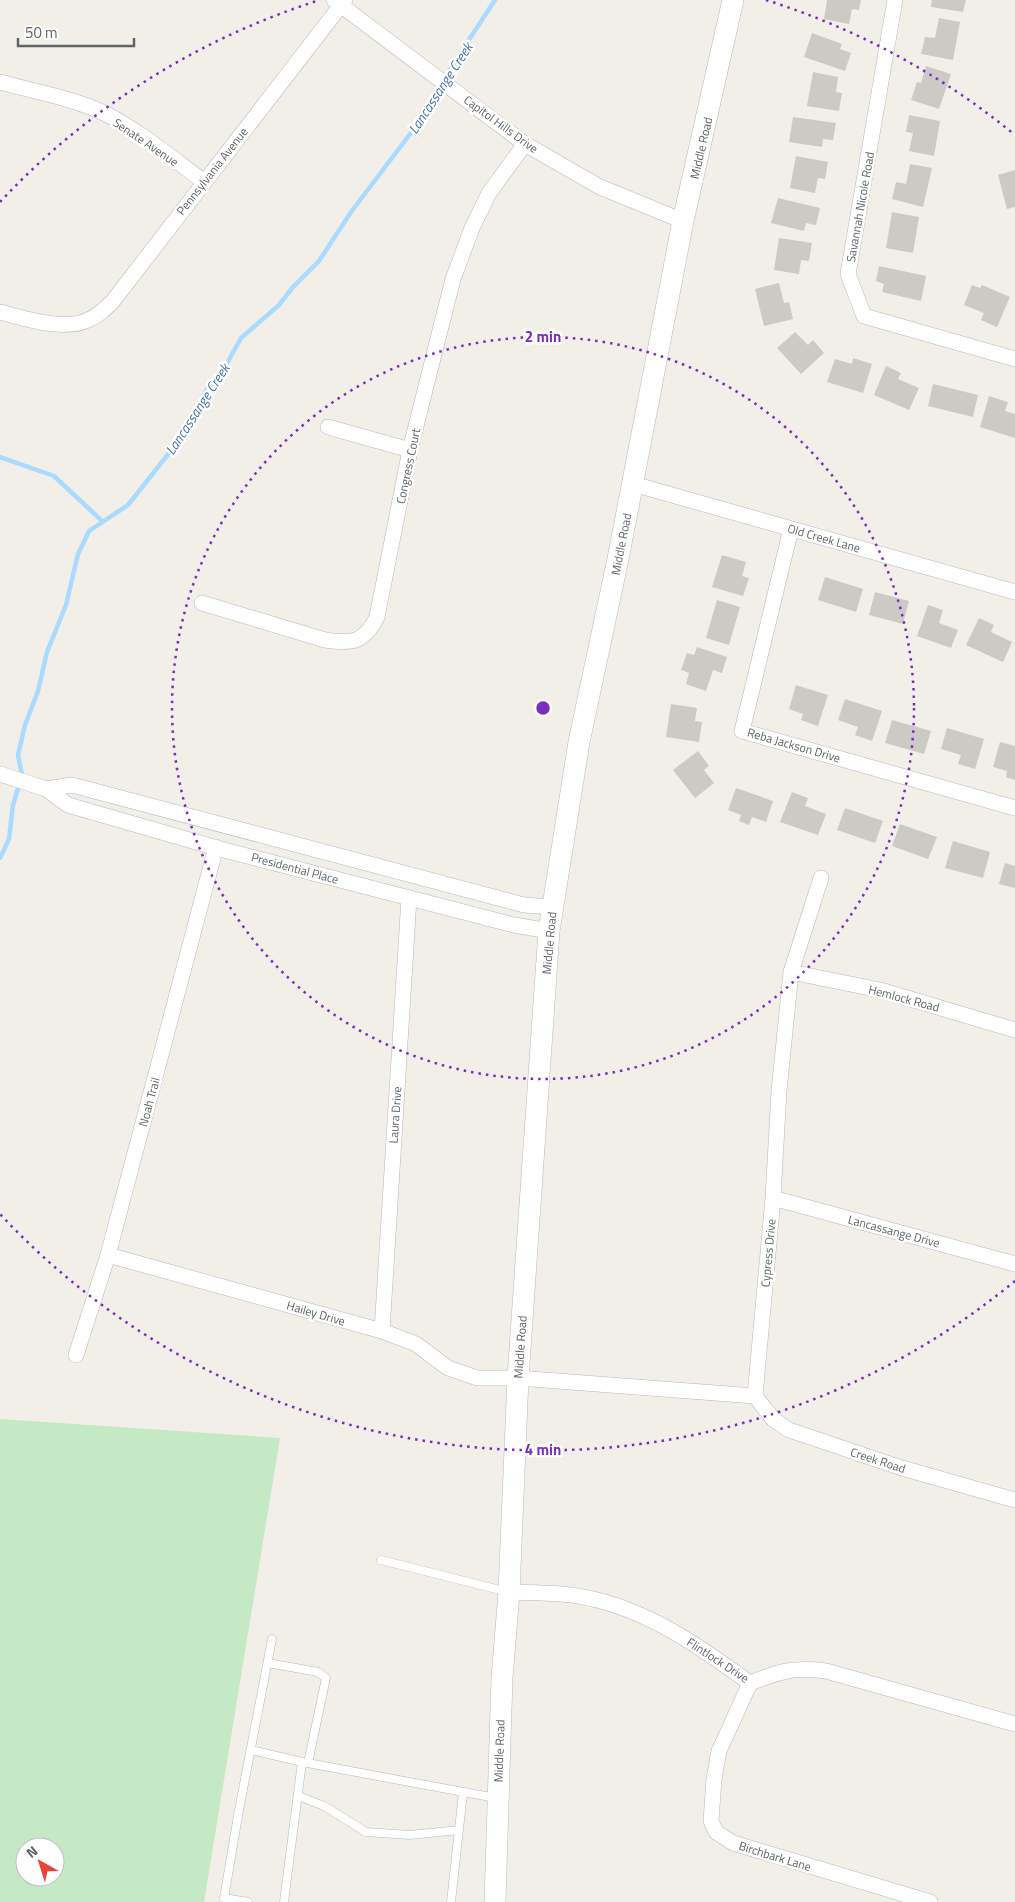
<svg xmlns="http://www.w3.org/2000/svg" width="1015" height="1902" font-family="'Titillium Web',sans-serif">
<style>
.green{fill:#c5e8c5;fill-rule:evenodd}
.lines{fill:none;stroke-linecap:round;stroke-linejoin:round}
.stream{stroke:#aadaff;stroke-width:4.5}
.building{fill:#cccac5}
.lane-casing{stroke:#b5b8bc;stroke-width:9}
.street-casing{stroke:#b5b8bc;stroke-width:16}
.secondary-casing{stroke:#b6babf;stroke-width:22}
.lane{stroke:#fff;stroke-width:8}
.street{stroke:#fff;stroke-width:15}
.secondary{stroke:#fff;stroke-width:21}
.ring{fill:none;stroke:#7b2cbf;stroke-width:2.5;stroke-dasharray:2.5 5}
.labels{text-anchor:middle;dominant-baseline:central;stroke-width:5;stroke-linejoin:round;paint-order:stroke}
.street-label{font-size:12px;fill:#5f6368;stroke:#fff}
.water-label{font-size:14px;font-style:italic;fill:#4174aa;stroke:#fff}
.centre{fill:#7b2cbf;stroke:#fff;stroke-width:2.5}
.ring-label{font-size:15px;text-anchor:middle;font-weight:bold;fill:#7b2cbf;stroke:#fff;stroke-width:5;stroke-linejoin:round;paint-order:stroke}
</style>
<rect width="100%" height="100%" fill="#f1efe8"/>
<path class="green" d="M 0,1419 L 280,1438 L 204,1902 L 0,1902 ZM 25,1847 L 55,1847 L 55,1877 L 25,1877 Z"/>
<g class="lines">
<path class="stream" d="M 0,457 L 54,476 L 102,521
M 0,858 L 9,839 L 13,805 L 22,775 L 18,755 L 25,725 L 38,691 L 47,652 L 66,605 L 78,554 L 89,531 L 128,505 L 181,438 L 205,392 L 225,367 L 241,338 L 279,305 L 293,287 L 319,261 L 351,212 L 426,113 L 453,64 L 495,0"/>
</g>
<path class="building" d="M 827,0 L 861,0 L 859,10 L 852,9 L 849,24 L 824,19 Z
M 932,0 L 966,0 L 963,12 L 931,7 Z
M 939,18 L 960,22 L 953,60 L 921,54 L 925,37 L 935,38 Z
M 812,33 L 842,44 L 840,49 L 851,53 L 845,71 L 804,57 Z
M 926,66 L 951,74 L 939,109 L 911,100 L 917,82 L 921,83 Z
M 813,72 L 838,77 L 836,92 L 842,93 L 839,111 L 807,106 Z
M 909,115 L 940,121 L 934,156 L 909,151 L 913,133 L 906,132 Z
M 793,117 L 836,123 L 833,140 L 823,139 L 822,147 L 789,142 Z
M 796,156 L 828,162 L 825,179 L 818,178 L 815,193 L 790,188 Z
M 910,164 L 932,168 L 923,207 L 892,199 L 896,182 L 906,184 Z
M 1015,170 L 1015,207 L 1007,209 L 998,175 Z
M 778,198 L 820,208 L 816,225 L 806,223 L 804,231 L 771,223 Z
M 892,212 L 919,217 L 913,253 L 886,248 Z
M 779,238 L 812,243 L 809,261 L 801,260 L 799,274 L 774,270 Z
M 879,266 L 926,276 L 921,301 L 882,292 L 884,284 L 876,281 Z
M 779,283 L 784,303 L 789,302 L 793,319 L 764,326 L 755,289 Z
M 972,285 L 980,288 L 982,285 L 1010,297 L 997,327 L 981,320 L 984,313 L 964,305 Z
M 795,332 L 808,345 L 813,340 L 824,353 L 801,374 L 777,348 Z
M 853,358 L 872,364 L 863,393 L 827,382 L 835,359 L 852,364 Z
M 886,366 L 901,373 L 898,379 L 919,388 L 909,410 L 874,395 Z
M 933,384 L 978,395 L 973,417 L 928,406 Z
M 989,396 L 1008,402 L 1005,411 L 1015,414 L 1015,438 L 980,427 Z
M 722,555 L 746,562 L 742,576 L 749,578 L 743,596 L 712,587 Z
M 825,577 L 863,589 L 856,612 L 818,600 Z
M 875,592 L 909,601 L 903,624 L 869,615 Z
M 717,600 L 740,607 L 729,645 L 706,638 Z
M 928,605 L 943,610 L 939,623 L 958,630 L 951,648 L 917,636 Z
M 979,618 L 994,625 L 991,632 L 1012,642 L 1003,662 L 966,645 Z
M 697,647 L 727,657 L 722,673 L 713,670 L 706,691 L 686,684 L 689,673 L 681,670 L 687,653 L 694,655 Z
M 796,685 L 828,695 L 818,726 L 801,720 L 803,714 L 789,709 Z
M 845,699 L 882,711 L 872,741 L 855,735 L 858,727 L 838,720 Z
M 671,704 L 697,708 L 695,721 L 702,722 L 699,742 L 666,737 Z
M 892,720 L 931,731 L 924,754 L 885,743 Z
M 947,728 L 984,739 L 975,769 L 958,764 L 961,755 L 941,749 Z
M 1000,742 L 1015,746 L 1015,780 L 1006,777 L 1007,771 L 993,767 Z
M 698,751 L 709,766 L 704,770 L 714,783 L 695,798 L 673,770 Z
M 736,788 L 773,801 L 766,822 L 752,817 L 749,825 L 739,821 L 741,815 L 728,810 Z
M 792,792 L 808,798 L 805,806 L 826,814 L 818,835 L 780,822 Z
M 845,808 L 883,821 L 875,843 L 837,830 Z
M 900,824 L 937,837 L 928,859 L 892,846 Z
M 953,841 L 990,852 L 983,878 L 945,868 Z
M 1005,863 L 1015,866 L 1015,888 L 999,884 Z"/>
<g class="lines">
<g class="lane-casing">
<path id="lane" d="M 381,1560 L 508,1592
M 268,1663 L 318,1672 L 326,1678 L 308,1763
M 251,1750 L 302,1762
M 298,1796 L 324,1806 L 366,1832 L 410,1835 L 459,1830
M 248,1902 L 224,1898 L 239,1810 L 272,1639
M 284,1902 L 302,1762 L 496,1798
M 451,1902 L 463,1793"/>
</g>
<g class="street-casing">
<path id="street" d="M 334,0 L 525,144 L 600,187 L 683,221
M 895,0 L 848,274 L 864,316 L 1015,359
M 0,82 C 35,92 74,98 106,114 C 141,132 172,158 203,181
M 0,312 C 24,319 65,331 88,320 C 98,316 106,308 113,301 L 345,0
M 328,427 L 410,450
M 633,484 L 1015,592
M 791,529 L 742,731 L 1015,808
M 202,603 L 325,640 C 352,644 364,643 377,617 L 410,450 L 453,279 L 472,228 L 489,193 L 525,144
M 0,774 L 46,789 L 68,805 L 224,850 L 514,925 L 549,931
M 46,789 L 72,785 L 524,905 L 552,907
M 791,972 L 880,990 L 1015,1030
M 773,1198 L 1015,1264
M 108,1255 L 382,1331 L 416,1344 L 448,1368 L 477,1378 L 518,1378 L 755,1396
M 382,1331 L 409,898
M 76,1355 L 108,1255 L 216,847
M 755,1396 L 773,1198 L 779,1091 L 791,972 L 821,878
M 755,1396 L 773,1419 L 789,1430 L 902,1468 L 1015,1500
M 509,1592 C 539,1593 568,1592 597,1600 C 654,1614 703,1649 750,1683 C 780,1671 794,1667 826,1671 L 1015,1724
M 750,1683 L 719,1751 L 714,1779 L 711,1821 L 716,1832 L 733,1843 L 930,1902"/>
</g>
<g class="secondary-casing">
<path id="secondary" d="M 495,1902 L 502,1678 L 509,1592 L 518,1378 L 549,931 L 579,742 L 618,559 L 683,221 L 733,0"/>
</g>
<use href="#lane" class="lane"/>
<use href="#street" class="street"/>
<use href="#secondary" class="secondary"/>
</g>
<g class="ring">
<circle cx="543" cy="708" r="371"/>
<path d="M1015 1281A742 742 0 0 1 0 1214M0 202A742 742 0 0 1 320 0M766 0A742 742 0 0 1 1015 135"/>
</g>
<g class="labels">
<g class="street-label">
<text transform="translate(501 124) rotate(36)">Capitol Hills Drive</text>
<text transform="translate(146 142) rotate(34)">Senate Avenue</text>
<text transform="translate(701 148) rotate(-77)">Middle Road</text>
<text transform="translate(212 171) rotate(-52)">Pennsylvania Avenue</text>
<text transform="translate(860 207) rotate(-80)">Savannah Nicole Road</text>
<text transform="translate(408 466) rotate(-78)">Congress Court</text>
<text transform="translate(824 538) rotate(16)">Old Creek Lane</text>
<text transform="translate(621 544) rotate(-79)">Middle Road</text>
<text transform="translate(794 745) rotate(16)">Reba Jackson Drive</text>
<text transform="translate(295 868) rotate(15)">Presidential Place</text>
<text transform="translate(549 943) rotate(-85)">Middle Road</text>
<text transform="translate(904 998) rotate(15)">Hemlock Road</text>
<text transform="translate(149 1102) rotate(-75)">Noah Trail</text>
<text transform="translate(395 1115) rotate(-86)">Laura Drive</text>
<text transform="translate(894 1231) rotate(15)">Lancassange Drive</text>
<text transform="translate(768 1253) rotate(-85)">Cypress Drive</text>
<text transform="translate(316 1313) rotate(16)">Hailey Drive</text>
<text transform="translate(520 1347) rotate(-86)">Middle Road</text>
<text transform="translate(878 1460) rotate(18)">Creek Road</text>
<text transform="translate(718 1660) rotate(33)">Flintlock Drive</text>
<text transform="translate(499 1751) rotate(-88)">Middle Road</text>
<text transform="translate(775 1856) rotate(17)">Birchbark Lane</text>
</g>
<g class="water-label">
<text transform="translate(440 88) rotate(-57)">Lancassange Creek</text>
<text transform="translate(197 409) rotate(-57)">Lancassange Creek</text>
</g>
</g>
<circle cx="543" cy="708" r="8" class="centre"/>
<g class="ring-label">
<text x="543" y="342">2 min</text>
<text x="543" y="1455">4 min</text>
</g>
<g transform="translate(40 1862) rotate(321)"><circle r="24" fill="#ffffff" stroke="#bfc1c3"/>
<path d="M0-4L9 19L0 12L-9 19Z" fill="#ea4335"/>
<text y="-8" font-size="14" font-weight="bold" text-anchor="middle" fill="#5f6368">N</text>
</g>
<path d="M18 38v8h116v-8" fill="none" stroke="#5f6368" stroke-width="2.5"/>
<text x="25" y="38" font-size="15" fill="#5f6368" stroke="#ffffff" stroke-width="4" paint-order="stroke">50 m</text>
</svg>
